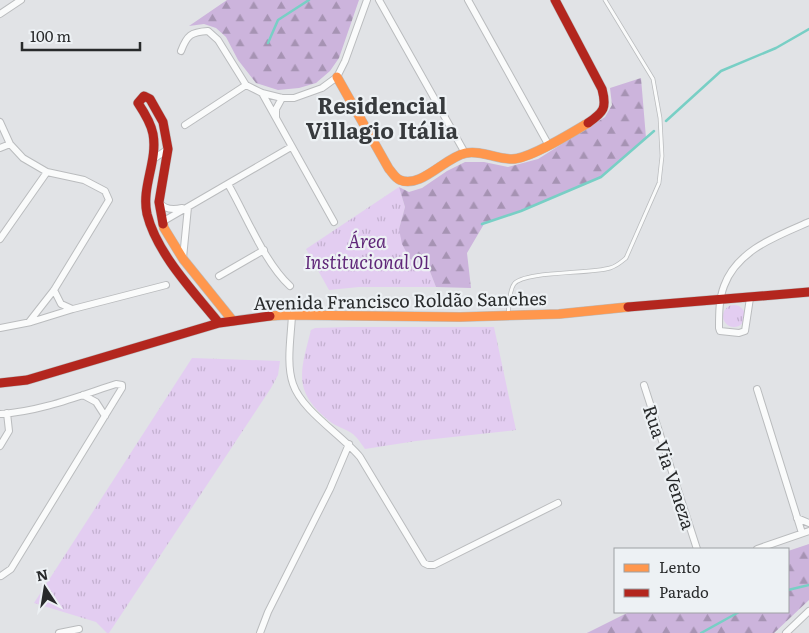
<svg xmlns="http://www.w3.org/2000/svg" width="809" height="633" font-family="Literata,serif">
<style>
.grass{fill:url(#grass-tufts)}
.forest{fill:url(#forest-firs)}
.lines{fill:none;stroke-linecap:round;stroke-linejoin:round}
.stream{stroke:#78cfc5;stroke-width:2.5}
.lane-casing{stroke:#babcbe;stroke-width:4.5}
.street-casing{stroke:#babcbe;stroke-width:8}
.slow-casing{stroke:#babcbe;stroke-width:10}
.jam-casing{stroke:#babcbe;stroke-width:10}
.lane{stroke:#fafbfb;stroke-width:3}
.street{stroke:#fafbfb;stroke-width:6}
.slow{stroke:#ff974d;stroke-width:9}
.jam{stroke:#b3261e;stroke-width:9}
.labels{text-anchor:middle;dominant-baseline:central;stroke-width:4.5;stroke-linejoin:round;paint-order:stroke}
.park-label{font-size:18px;font-style:italic;fill:#602779;stroke:#edf1f4}
.street-label{font-size:18px;fill:#282a2b;stroke:#edf1f4}
.district-label{font-size:22px;font-weight:bold;fill:#373a3d;stroke:#edf1f4}
</style>
<defs>
<pattern id="grass-tufts" width="24" height="20" patternUnits="userSpaceOnUse" patternTransform="scale(1.25)"><rect width="24" height="20" fill="#e3cdf1"/><path d="M3 7l-1-3M5 7V3M7 7l1-3M15 17l-1-3M17 17v-4M19 17l1-3" fill="none" stroke="#c3b0cf"/></pattern>
<pattern id="forest-firs" width="22" height="20" patternUnits="userSpaceOnUse" patternTransform="scale(1.25)"><rect width="22" height="20" fill="#ccb4dc"/><path d="M5 1l3.5 6h-7zM16 11l3.5 6h-7z" fill="#a693b3"/></pattern>
</defs>
<rect width="100%" height="100%" fill="#e1e3e6"/>
<path class="grass" d="M 399,187 L 405,207 L 399,229 L 410,259 L 429,269 L 436,287 L 359,287 L 329,290 L 306,249 Z
M723 316a11 11 0 1 1 22 0a11 11 0 1 1-22 0Z
M 349,327 L 494,327 L 516,430 L 416,441 L 365,449 C 362,445 359,440 356,437 C 350,430 339,428 332,423 C 292,392 300,373 311,330 L 315,328 Z
M 192,358 L 280,361 L 278,375 L 271,388 L 109,633 L 107,633 L 96,622 L 34,603 Z"/>
<path class="forest" d="M 227,0 L 359,0 L 339,58 L 330,71 L 316,83 L 299,88 L 278,90 L 256,83 L 238,60 L 226,37 L 216,28 L 204,24 L 189,26 Z
M 641,78 L 646,138 L 601,177 L 521,211 L 484,224 L 467,253 L 471,288 L 436,287 L 429,269 L 410,259 L 402,244 L 399,229 L 405,207 L 399,187 L 409,192 L 422,188 L 447,171 L 465,162 L 484,162 L 508,167 L 538,159 L 605,117 L 612,105 L 610,88 Z
M 809,544 L 809,600 L 774,633 L 587,633 L 629,612 L 788,612 L 788,551 Z"/>
<g class="lines">
<path class="stream" d="M 268,43 L 278,20 L 309,0
M 666,121 L 721,71 L 776,48 L 809,29
M 482,224 L 521,211 L 601,177 L 654,131
M 788,590 L 809,585
M 701,633 L 739,612"/>
<g class="lane-casing">
<path id="lane" d="M 508,315 C 509,306 509,291 514,284 C 524,271 591,274 610,268 C 617,266 621,262 626,258 L 659,183 L 662,156 L 660,118 L 653,79 L 605,0"/>
</g>
<g class="street-casing">
<path id="street" d="M 379,0 L 465,153
M 468,0 L 548,144
M 0,14 L 21,0
M 181,51 C 187,35 191,32 208,31 L 218,40 L 246,85 L 262,93 L 282,98 L 294,98 L 322,88 L 337,77 L 345,61 L 367,0
M 262,93 L 334,222
M 276,117 L 276,109 L 282,98
M 0,122 L 10,144 L 23,158 L 47,172 L 84,180 L 105,191 L 109,200 L 54,290 L 29,322
M 185,125 L 246,85
M 0,148 L 10,144
M 152,160 L 168,149
M 228,184 C 246,215 264,262 290,286
M 160,203 C 165,210 173,210 182,208
M 162,222 L 291,147
M 0,239 L 47,172
M 183,258 L 188,207
M 219,276 L 264,250
M 54,290 L 61,304 L 72,309
M 750,298 L 745,331 L 739,333 L 720,331 L 719,328 C 719,314 719,299 724,286 C 737,250 777,236 809,222
M 292,315 C 291,337 286,364 293,384 C 302,411 342,435 360,457 L 424,563 L 428,565 L 434,565 L 558,503
M 0,328 L 31,322 L 73,309 L 166,285
M 644,385 L 697,549
M 757,389 L 802,533
M 83,395 L 96,402 L 105,416
M 0,414 C 39,412 79,396 116,384 L 122,385 L 122,388 L 11,569 L 1,576
M 0,446 L 9,431 L 7,413
M 797,518 L 809,523
M 757,549 L 809,531
M 59,633 L 79,629
M 260,633 L 268,612 L 330,489 L 349,444
M 786,633 L 809,611"/>
</g>
<g class="slow-casing">
<path id="slow" d="M 337,77 L 389,169 C 392,172 395,178 400,180 C 421,189 445,157 466,153 C 481,150 496,159 512,159 C 530,159 571,133 588,123
M 163,224 L 164,228 L 183,259 L 233,321
M 270,316 L 285,315 L 460,317 L 559,314 L 628,307"/>
</g>
<g class="jam-casing">
<path id="jam" d="M 555,0 L 602,89 C 607,108 604,112 588,123
M 163,224 L 159,202 L 168,149 L 163,122 L 150,99 L 144,96 L 138,103 C 144,112 151,123 153,134 C 158,161 141,187 147,214 C 157,254 194,292 219,323
M 628,307 L 809,292
M 0,383 L 27,380 L 219,323 L 270,316"/>
</g>
<use href="#lane" class="lane"/>
<use href="#street" class="street"/>
<use href="#slow" class="slow"/>
<use href="#jam" class="jam"/>
</g>
<g class="labels">
<g class="park-label">
<text x="367" y="240">Área<tspan x="367" dy="21">Institucional 01</tspan></text>
</g>
<g class="street-label">
<text transform="translate(400 300) rotate(-1)">Avenida Francisco Roldão Sanches</text>
<text transform="translate(670 467) rotate(72)">Rua Via Veneza</text>
</g>
<g class="district-label">
<text x="382" y="104">Residencial<tspan x="382" dy="25">Villagio Itália</tspan></text>
</g>
</g>
<rect x="614" y="548" width="175" height="65" fill="#edf1f4" stroke="#9ea1a4"/>
<rect x="624" y="564" width="25" height="8" fill="#ff974d" stroke="#9ea1a4"/>
<text x="659" y="573" font-size="15" fill="#282a2b">Lento</text>
<rect x="624" y="589" width="25" height="8" fill="#b3261e" stroke="#9ea1a4"/>
<text x="659" y="598" font-size="15" fill="#282a2b">Parado</text>
<g transform="translate(45 588) rotate(348)" stroke="#edf1f4" stroke-width="4" paint-order="stroke">
<path d="M0-4L9 19L0 12L-9 19Z" fill="#282a2b"/>
<text y="-8" font-size="14" font-weight="bold" text-anchor="middle" fill="#282a2b">N</text>
</g>
<path d="M22 42v8h118v-8" fill="none" stroke="#282a2b" stroke-width="2.5"/>
<text x="30" y="42" font-size="15" fill="#282a2b" stroke="#edf1f4" stroke-width="4" paint-order="stroke">100 m</text>
</svg>
